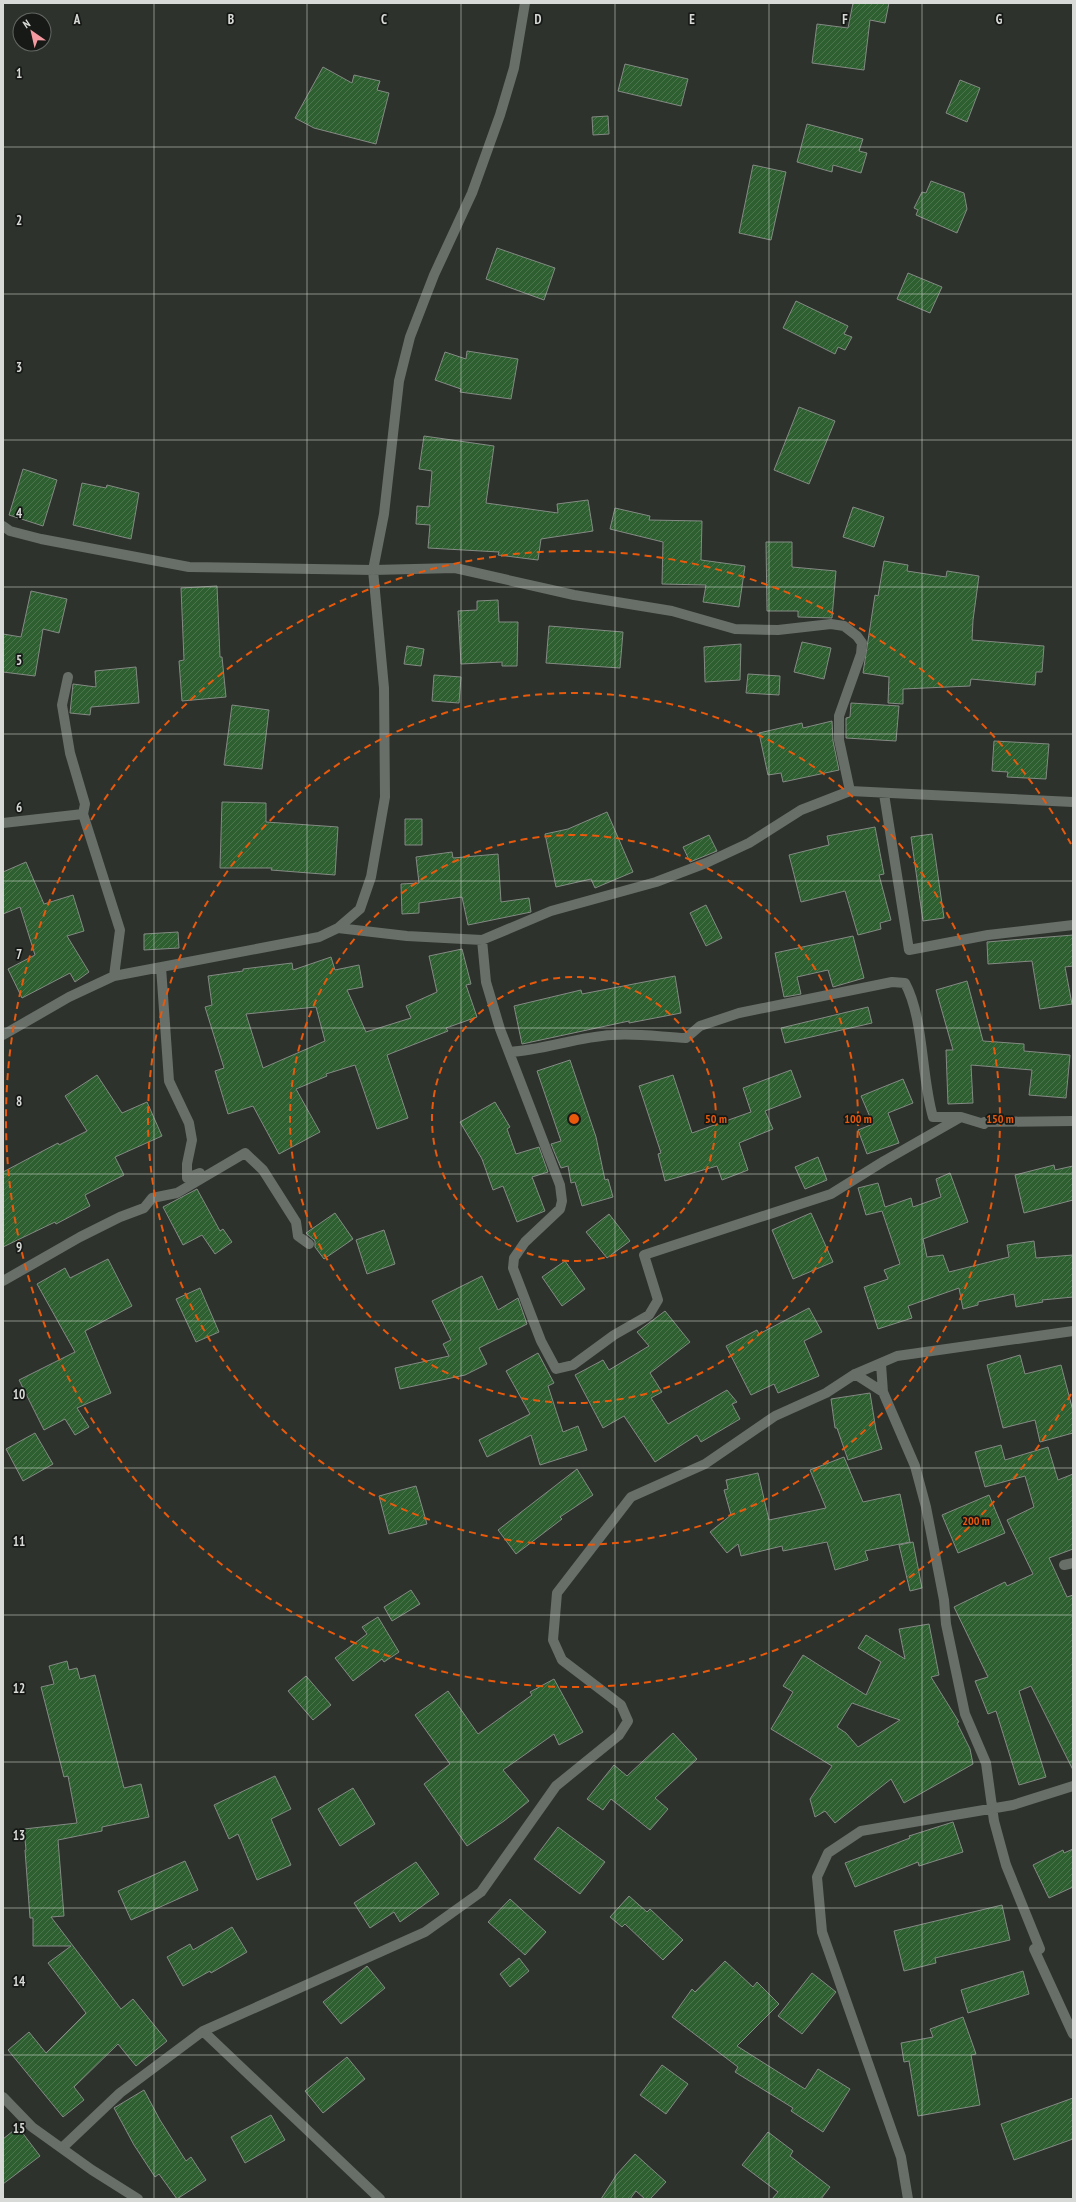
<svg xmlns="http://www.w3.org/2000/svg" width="1076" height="2202" font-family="'PT Sans Narrow',sans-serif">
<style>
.building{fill:url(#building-hatch);stroke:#848a84;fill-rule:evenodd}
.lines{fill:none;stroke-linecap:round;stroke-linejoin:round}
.minor{stroke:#686e68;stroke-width:10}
.grid{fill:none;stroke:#d7dad6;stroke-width:1;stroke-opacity:0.55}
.ring{fill:none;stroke:#e8590c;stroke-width:2;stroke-dasharray:7 5}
.grid-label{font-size:13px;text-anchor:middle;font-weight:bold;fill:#d7dad6;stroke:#161916;stroke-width:3.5;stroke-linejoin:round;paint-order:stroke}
.centre{fill:#e8590c;stroke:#161916;stroke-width:2}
.ring-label{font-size:12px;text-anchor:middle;font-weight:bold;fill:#e8590c;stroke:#161916;stroke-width:3.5;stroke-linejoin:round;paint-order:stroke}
</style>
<defs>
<pattern id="building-hatch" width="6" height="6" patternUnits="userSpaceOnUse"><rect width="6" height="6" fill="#2e5f31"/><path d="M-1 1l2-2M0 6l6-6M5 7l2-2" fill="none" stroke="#4c754e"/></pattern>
</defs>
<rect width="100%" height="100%" fill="#2d322c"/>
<path class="building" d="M 853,3 L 889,3 L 885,23 L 870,20 L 864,70 L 812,63 L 817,24 L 848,28 Z
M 625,64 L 688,79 L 681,106 L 618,91 Z
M 323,67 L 352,83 L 354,75 L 380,81 L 377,90 L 389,93 L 376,144 L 314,128 L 295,118 Z
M 960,80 L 980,88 L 967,122 L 946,113 Z
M 608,116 L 609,134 L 593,135 L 592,117 Z
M 807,124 L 863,139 L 859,151 L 867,153 L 861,173 L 833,165 L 832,172 L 797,162 Z
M 753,165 L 786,172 L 771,240 L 739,233 Z
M 931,181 L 964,193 L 967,209 L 957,233 L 916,215 L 918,210 L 914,208 L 922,192 L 926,193 Z
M 497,248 L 555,268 L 544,300 L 486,279 Z
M 908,273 L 942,287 L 930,313 L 897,299 Z
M 796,301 L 848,326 L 844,334 L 852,337 L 845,350 L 838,347 L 835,354 L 783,328 Z
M 467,351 L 518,359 L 511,399 L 460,392 L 461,389 L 435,380 L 445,352 L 466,359 Z
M 799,407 L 835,421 L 809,484 L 774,470 Z
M 424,436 L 494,446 L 486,503 L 558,513 L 557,504 L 588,500 L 593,531 L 541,539 L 538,560 L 498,555 L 499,552 L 428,548 L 430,525 L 416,524 L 417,506 L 429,507 L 432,471 L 419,469 Z
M 23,469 L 57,480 L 43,526 L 9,515 Z
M 82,483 L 106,488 L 107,485 L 139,493 L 131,539 L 73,525 Z
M 853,507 L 884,517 L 874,547 L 843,537 Z
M 615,508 L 650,516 L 649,520 L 702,521 L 701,560 L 745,566 L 739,607 L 703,602 L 706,585 L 662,584 L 663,542 L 610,529 Z
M 766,542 L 792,542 L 792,567 L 836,571 L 832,618 L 798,617 L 798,611 L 767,611 Z
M 884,561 L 908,565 L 907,571 L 946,577 L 947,571 L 979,576 L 973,620 L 972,640 L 1044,646 L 1042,672 L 1036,672 L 1035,685 L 971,679 L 970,686 L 903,689 L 903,704 L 888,703 L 889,677 L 863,673 L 875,595 L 878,596 Z
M 217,586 L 220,657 L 222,657 L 226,697 L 182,701 L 179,661 L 184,660 L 181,588 Z
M 31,591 L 67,599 L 59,633 L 43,629 L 35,676 L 3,672 L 3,634 L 21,637 Z
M 498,600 L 499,622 L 518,622 L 517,666 L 502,666 L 502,662 L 461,664 L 458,611 L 477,610 L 477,601 Z
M 549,626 L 623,632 L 620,668 L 546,663 Z
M 802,642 L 831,648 L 824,679 L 794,672 Z
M 741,644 L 740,680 L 705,682 L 704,647 Z
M 407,646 L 424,649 L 421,666 L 404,664 Z
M 136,667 L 139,703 L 91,707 L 90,715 L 70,713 L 73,684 L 96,687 L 95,671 Z
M 748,674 L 780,676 L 779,695 L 746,693 Z
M 434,675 L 461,677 L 459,703 L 432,701 Z
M 851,703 L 899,706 L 896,741 L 846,738 L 846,718 L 850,717 Z
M 232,705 L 269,710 L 262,769 L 224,765 Z
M 832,721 L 833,741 L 839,770 L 783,782 L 781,773 L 768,775 L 759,733 L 802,723 L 803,728 Z
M 994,741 L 1049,744 L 1046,779 L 1007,777 L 1008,772 L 992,771 Z
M 222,802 L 266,803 L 266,822 L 338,827 L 335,875 L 271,870 L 272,868 L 220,868 Z
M 607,812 L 633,872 L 595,888 L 591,879 L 556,887 L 545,834 L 568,829 Z
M 405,819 L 422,819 L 422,845 L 405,845 Z
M 875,827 L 884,874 L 879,875 L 891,920 L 880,923 L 881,929 L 858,935 L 845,891 L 801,902 L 789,855 L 829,845 L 827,836 Z
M 932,834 L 944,918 L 923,921 L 911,837 Z
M 709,835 L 717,851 L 690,862 L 683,847 Z
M 452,852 L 453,858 L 498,854 L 501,902 L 529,898 L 531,912 L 468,925 L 462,897 L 419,903 L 419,913 L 402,914 L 401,884 L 419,883 L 416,857 Z
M 26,862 L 44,904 L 73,895 L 84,931 L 67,936 L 89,972 L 75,982 L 70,973 L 22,998 L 8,969 L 35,955 L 20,907 L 3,914 L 3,872 Z
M 706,905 L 722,938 L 706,946 L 690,913 Z
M 178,932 L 179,948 L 144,950 L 144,934 Z
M 1073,935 L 1073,966 L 1065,967 L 1072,1004 L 1040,1009 L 1032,961 L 988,964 L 987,942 Z
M 853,936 L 864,978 L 833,987 L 828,970 L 797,977 L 801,994 L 784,997 L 775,953 Z
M 462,949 L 471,984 L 466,985 L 477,1017 L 446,1028 L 448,1031 L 387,1055 L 408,1118 L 377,1129 L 355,1065 L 326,1074 L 327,1076 L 296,1089 L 320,1132 L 279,1154 L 253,1106 L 228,1114 L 215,1071 L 224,1068 L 205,1007 L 212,1005 L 208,976 L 243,971 L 243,969 L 292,963 L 293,970 L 331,957 L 335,970 L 359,965 L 363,987 L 347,990 L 366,1032 L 411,1018 L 406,1006 L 437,992 L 429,956 ZM 316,1007 L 325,1041 L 263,1068 L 246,1014 Z
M 675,976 L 681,1013 L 629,1023 L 629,1021 L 522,1044 L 514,1006 L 581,990 L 582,994 Z
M 967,981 L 983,1041 L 1024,1044 L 1024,1051 L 1070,1055 L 1066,1098 L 1029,1095 L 1032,1070 L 971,1065 L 973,1103 L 948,1104 L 946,1050 L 953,1050 L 936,990 Z
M 868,1007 L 872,1023 L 785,1043 L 781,1028 Z
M 570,1060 L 596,1137 L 605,1180 L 608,1179 L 613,1197 L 582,1206 L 575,1182 L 571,1183 L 568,1166 L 561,1168 L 551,1144 L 561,1141 L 537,1071 Z
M 791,1070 L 801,1097 L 765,1111 L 773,1129 L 739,1143 L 748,1170 L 722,1180 L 717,1166 L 665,1181 L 658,1154 L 661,1153 L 639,1086 L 673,1075 L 692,1133 L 751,1112 L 743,1088 Z
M 97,1075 L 122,1113 L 147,1102 L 162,1136 L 115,1157 L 124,1175 L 85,1195 L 90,1206 L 56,1224 L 55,1222 L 3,1247 L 3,1172 L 58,1143 L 59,1145 L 87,1131 L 65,1096 Z
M 903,1079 L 913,1103 L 888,1113 L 899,1143 L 867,1154 L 858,1130 L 873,1124 L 861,1096 Z
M 495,1102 L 510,1127 L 507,1129 L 516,1154 L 539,1147 L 548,1172 L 532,1177 L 545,1211 L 517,1222 L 503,1186 L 493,1190 L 482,1159 L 460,1122 Z
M 818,1157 L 827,1180 L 805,1189 L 795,1167 Z
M 1054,1165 L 1055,1170 L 1073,1166 L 1073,1200 L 1024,1213 L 1015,1175 Z
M 950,1173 L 968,1222 L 923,1239 L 927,1257 L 943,1255 L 949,1272 L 1009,1257 L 1007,1245 L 1034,1241 L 1036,1258 L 1073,1255 L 1073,1297 L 1042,1300 L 1043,1302 L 1016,1307 L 1014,1294 L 978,1302 L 978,1305 L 963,1309 L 959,1288 L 908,1306 L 912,1318 L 878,1329 L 864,1287 L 888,1279 L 884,1270 L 900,1264 L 882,1211 L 866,1215 L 858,1188 L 878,1183 L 885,1207 L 911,1198 L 913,1207 L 941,1197 L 936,1179 Z
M 197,1189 L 220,1231 L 223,1229 L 232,1242 L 215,1254 L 202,1235 L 183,1245 L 163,1207 Z
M 335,1213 L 353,1239 L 324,1259 L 315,1247 L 315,1241 L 306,1233 Z
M 811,1213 L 833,1262 L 793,1279 L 772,1230 Z
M 609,1214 L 630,1241 L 607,1258 L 586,1232 Z
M 384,1230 L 395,1264 L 367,1274 L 356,1240 Z
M 108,1259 L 132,1306 L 85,1331 L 111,1393 L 77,1408 L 89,1427 L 75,1435 L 65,1419 L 44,1430 L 19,1380 L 75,1352 L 37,1284 L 65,1268 L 70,1278 Z
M 565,1261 L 585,1289 L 562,1306 L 542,1277 Z
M 482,1276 L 498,1310 L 518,1298 L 527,1324 L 479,1348 L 487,1364 L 465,1375 L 400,1389 L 395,1368 L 449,1356 L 443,1344 L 451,1340 L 432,1301 Z
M 200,1288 L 219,1332 L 196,1342 L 176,1299 Z
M 809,1308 L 822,1332 L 804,1341 L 819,1376 L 778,1393 L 774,1384 L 751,1395 L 726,1346 L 757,1330 L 759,1334 Z
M 665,1311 L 690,1342 L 650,1373 L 662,1392 L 651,1398 L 668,1424 L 727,1390 L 737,1402 L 732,1404 L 740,1419 L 701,1442 L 697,1435 L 655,1462 L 624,1416 L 603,1428 L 575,1375 L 603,1360 L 609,1370 L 649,1346 L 637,1332 Z
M 538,1353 L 554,1383 L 548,1386 L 563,1432 L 578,1426 L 587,1450 L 540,1465 L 531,1435 L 487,1457 L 479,1440 L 530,1414 L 506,1371 Z
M 1020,1355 L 1025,1374 L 1061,1365 L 1073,1411 L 1073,1433 L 1040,1442 L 1035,1420 L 1003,1428 L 987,1365 Z
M 870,1393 L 876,1430 L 882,1449 L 848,1460 L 837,1428 L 835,1428 L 831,1399 Z
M 35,1433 L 53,1464 L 23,1481 L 6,1449 Z
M 1001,1445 L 1005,1460 L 1048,1447 L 1058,1480 L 1073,1474 L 1073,1549 L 1049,1558 L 1067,1597 L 1073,1595 L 1073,1770 L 1031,1686 L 1019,1691 L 1046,1777 L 1019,1785 L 996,1711 L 988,1714 L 975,1681 L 988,1677 L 954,1607 L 1005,1582 L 1007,1586 L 1033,1574 L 1007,1520 L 1034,1507 L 1025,1476 L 985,1487 L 975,1452 Z
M 844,1457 L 863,1502 L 900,1494 L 910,1542 L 865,1551 L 868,1560 L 835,1570 L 827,1542 L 783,1551 L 782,1546 L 741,1556 L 738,1544 L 727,1553 L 710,1532 L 731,1515 L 724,1490 L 728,1489 L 726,1480 L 758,1473 L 769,1520 L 826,1508 L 810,1470 Z
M 577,1469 L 593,1495 L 560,1517 L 562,1519 L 516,1554 L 498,1530 Z
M 416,1486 L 427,1524 L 389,1534 L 379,1496 Z
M 989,1495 L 1005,1533 L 958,1553 L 942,1515 Z
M 913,1542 L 922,1588 L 910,1591 L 899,1545 Z
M 411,1590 L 420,1604 L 392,1621 L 384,1607 Z
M 378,1617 L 399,1652 L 384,1662 L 382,1659 L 353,1681 L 335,1658 L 367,1634 L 362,1627 Z
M 929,1624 L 939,1675 L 931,1677 L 959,1722 L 957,1723 L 970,1749 L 973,1764 L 904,1803 L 891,1779 L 835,1823 L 825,1811 L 815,1817 L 810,1799 L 832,1766 L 771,1729 L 793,1692 L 783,1686 L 803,1655 L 866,1695 L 881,1662 L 858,1648 L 866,1635 L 905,1659 L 899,1629 ZM 852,1703 L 888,1716 L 900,1720 L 858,1747 L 846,1733 L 837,1727 Z
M 67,1661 L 69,1670 L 77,1668 L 80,1679 L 95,1675 L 124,1788 L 141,1784 L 149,1817 L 102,1827 L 102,1831 L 58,1840 L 64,1916 L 51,1917 L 121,2009 L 133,1999 L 167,2041 L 136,2066 L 118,2044 L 74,2087 L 84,2100 L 63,2117 L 8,2050 L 29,2032 L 46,2053 L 86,2013 L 48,1963 L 71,1946 L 33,1946 L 33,1918 L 30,1918 L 25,1850 L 26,1850 L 24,1829 L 77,1823 L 68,1776 L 64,1777 L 41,1687 L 54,1684 L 49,1666 Z
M 306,1676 L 331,1705 L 313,1720 L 288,1691 Z
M 554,1679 L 583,1732 L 559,1745 L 554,1734 L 503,1770 L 529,1801 L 504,1821 L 467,1846 L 424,1784 L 450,1764 L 415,1715 L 448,1691 L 478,1734 L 532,1695 L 530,1692 Z
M 673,1733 L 697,1759 L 655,1798 L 668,1809 L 650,1830 L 611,1799 L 603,1810 L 587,1799 L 614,1765 L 627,1776 Z
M 275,1776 L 291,1809 L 271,1819 L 291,1865 L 257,1880 L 238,1834 L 229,1839 L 214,1805 Z
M 353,1788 L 375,1824 L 340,1846 L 318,1809 Z
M 953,1822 L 963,1852 L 919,1866 L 918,1862 L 855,1887 L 845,1863 L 910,1838 L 909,1836 Z
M 558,1827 L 605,1862 L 580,1894 L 534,1859 Z
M 1073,1849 L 1073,1887 L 1049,1898 L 1033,1865 L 1063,1850 L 1064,1853 Z
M 185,1861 L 198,1890 L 131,1920 L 118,1891 Z
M 416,1862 L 439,1894 L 400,1922 L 394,1912 L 370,1928 L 354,1903 Z
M 629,1896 L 647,1912 L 650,1909 L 683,1940 L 663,1960 L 625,1924 L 622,1927 L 610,1917 Z
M 510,1899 L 546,1932 L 525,1955 L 488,1922 Z
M 1002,1905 L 1010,1940 L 935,1958 L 936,1963 L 904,1971 L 894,1931 Z
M 232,1927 L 247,1952 L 211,1973 L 210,1971 L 183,1986 L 167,1957 L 190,1944 L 193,1950 Z
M 519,1958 L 529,1971 L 510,1987 L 500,1974 Z
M 725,1961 L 753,1987 L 757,1982 L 779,2004 L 737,2046 L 805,2089 L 818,2069 L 850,2089 L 823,2132 L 791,2111 L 793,2108 L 735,2072 L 738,2067 L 672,2017 L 692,1989 L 695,1992 Z
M 367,1966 L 385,1988 L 341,2024 L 323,2002 Z
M 1023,1971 L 1029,1994 L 968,2013 L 961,1990 Z
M 812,1973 L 836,1992 L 802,2034 L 778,2016 Z
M 963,2017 L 976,2054 L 971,2055 L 980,2105 L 918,2116 L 909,2061 L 904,2062 L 901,2043 L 933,2037 L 930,2029 Z
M 347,2057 L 365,2079 L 323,2113 L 305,2091 Z
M 662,2065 L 688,2084 L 666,2114 L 640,2095 Z
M 144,2090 L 160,2120 L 186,2161 L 191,2157 L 206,2180 L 177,2199 L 159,2174 L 155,2177 L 134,2145 L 114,2108 Z
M 1073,2098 L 1073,2139 L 1014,2160 L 1001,2124 Z
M 271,2115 L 285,2140 L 245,2163 L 231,2137 Z
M 18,2127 L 40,2156 L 3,2184 L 3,2139 Z
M 768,2132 L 793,2151 L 790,2156 L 830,2187 L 821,2199 L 772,2199 L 778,2192 L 742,2165 Z
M 635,2154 L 666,2182 L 650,2199 L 645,2199 L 636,2191 L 630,2199 L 601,2199 L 617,2174 Z"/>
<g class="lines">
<path class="minor" d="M 3,526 L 10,531 L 41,539 L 189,567 L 373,570 L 455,568 L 574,595 L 672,611 L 735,629 L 778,630 L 831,624 L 844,626 L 857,636 L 862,643 L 861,654 L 839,716 L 839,740 L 850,791
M 68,677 L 62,705 L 70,753 L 85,804 L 83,814
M 884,794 L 909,950 L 988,935 L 1073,925
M 3,823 L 83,814 L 120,930 L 114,976
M 338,928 L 407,936 L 482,940 L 551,911 L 656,882 L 706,863 L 749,843 L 801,810 L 850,791 L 1073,802
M 482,940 L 486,982 L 500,1029 L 560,1185 L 562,1201 L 560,1209 L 525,1242 L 514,1258 L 513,1268 L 541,1341 L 556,1369 L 573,1365 L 614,1335 L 649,1315 L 658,1300 L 644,1255 L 831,1194 L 884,1161 L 961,1117
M 161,967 L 169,1081 L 189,1123 L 192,1140 L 187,1164 L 187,1178 L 200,1173
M 3,1035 L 69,997 L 114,976 L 319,937 L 338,928 L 360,909 L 371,877 L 385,797 L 384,688 L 373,570 L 384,514 L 399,381 L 410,337 L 434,275 L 472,193 L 500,115 L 514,68 L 525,3
M 509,1052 C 544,1050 577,1037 612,1035 C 636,1033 662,1037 686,1038 L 700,1026 L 739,1013 L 892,982 L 905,983 C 924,1018 921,1076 933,1117 L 961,1117 L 984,1124 L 984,1122 L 1073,1121
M 3,1281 L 80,1237 L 120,1217 L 144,1208 L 152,1198 L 177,1193 L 245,1153 L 263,1170 L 296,1222 L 298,1236 L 309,1244
M 881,1364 L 883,1392 L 915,1466 L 926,1507 L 944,1600 L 946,1624 L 965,1714 L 986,1763 L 994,1821 L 1006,1865 L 1040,1949 L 1034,1949 L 1073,2034
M 855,1374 L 883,1392
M 1064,1565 L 1073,1563
M 203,2031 L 380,2199
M 3,2097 L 32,2127 L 92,2170 L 138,2199
M 62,2148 L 120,2093 L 203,2031 L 425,1932 L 481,1892 L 556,1786 L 619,1735 L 628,1721 L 621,1705 L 562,1660 L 553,1640 L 557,1593 L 631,1497 L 705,1464 L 775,1416 L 826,1393 L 855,1374 L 897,1356 L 1073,1331
M 908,2199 L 901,2157 L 822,1932 L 817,1877 L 828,1853 L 861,1831 L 1013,1805 L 1073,1786"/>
</g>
<path class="grid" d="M 154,3 L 154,2199M 307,3 L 307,2199M 461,3 L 461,2199M 615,3 L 615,2199M 769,3 L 769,2199M 922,3 L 922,2199M 3,147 L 1073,147M 3,294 L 1073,294M 3,440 L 1073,440M 3,587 L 1073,587M 3,734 L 1073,734M 3,881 L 1073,881M 3,1028 L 1073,1028M 3,1174 L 1073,1174M 3,1321 L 1073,1321M 3,1468 L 1073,1468M 3,1615 L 1073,1615M 3,1762 L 1073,1762M 3,1908 L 1073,1908M 3,2055 L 1073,2055"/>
<g class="ring">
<circle cx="574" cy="1119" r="142"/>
<circle cx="574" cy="1119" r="284"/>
<circle cx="574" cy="1119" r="426"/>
<path d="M1071 1394A568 568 0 1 1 1071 844"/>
</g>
<g class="grid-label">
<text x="77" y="24">A</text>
<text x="231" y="24">B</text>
<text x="384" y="24">C</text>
<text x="538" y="24">D</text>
<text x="692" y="24">E</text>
<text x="845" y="24">F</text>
<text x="999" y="24">G</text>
<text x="19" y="78">1</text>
<text x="19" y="225">2</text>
<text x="19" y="372">3</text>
<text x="19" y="518">4</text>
<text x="19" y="665">5</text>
<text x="19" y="812">6</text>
<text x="19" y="959">7</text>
<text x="19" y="1106">8</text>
<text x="19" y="1252">9</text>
<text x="19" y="1399">10</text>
<text x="19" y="1546">11</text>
<text x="19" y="1693">12</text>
<text x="19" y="1840">13</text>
<text x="19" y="1986">14</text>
<text x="19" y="2133">15</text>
</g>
<circle cx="574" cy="1119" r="6" class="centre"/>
<g class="ring-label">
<text x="716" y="1123">50 m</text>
<text x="858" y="1123">100 m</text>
<text x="1000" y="1123">150 m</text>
<text x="976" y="1525">200 m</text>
</g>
<rect width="1076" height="2202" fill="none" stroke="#d7dad6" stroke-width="8"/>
<g transform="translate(32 32) rotate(326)"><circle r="19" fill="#161916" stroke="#636663"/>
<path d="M0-3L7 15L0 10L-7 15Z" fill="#f49aa0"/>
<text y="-6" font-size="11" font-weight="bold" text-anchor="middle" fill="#d7dad6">N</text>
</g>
</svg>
